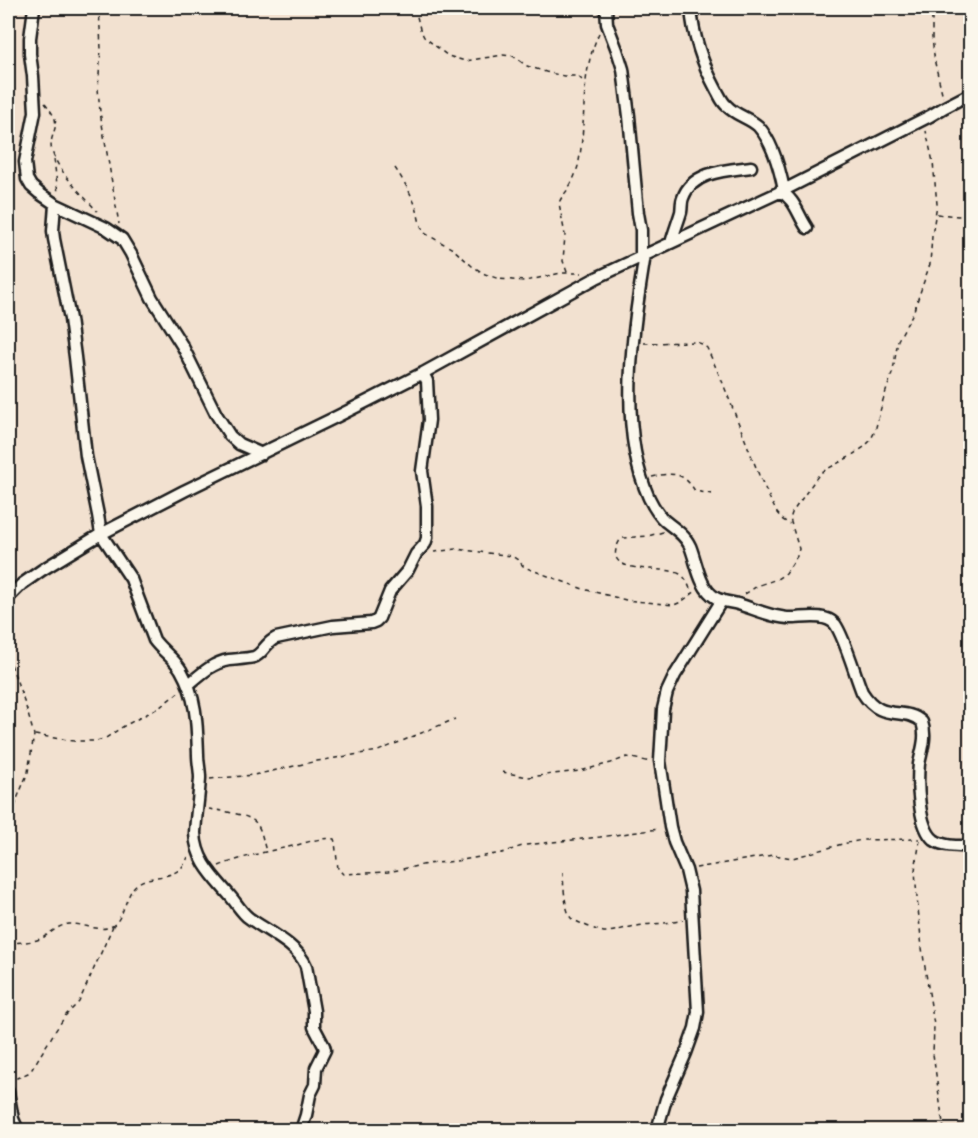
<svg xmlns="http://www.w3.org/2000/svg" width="978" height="1138" font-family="Kalam,sans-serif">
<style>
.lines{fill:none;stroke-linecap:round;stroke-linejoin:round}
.street-casing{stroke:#1c1c1c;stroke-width:15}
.path{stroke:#1c1c1c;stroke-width:1.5;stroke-dasharray:4.5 4.5;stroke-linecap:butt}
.street{stroke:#fbf7ec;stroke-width:10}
</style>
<rect width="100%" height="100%" fill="#f2e1d0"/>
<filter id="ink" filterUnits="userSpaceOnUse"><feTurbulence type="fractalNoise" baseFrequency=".0167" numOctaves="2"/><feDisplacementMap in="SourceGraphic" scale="12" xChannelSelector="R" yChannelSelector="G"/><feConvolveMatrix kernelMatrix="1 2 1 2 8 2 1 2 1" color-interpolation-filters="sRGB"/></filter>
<g filter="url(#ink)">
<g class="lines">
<g class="street-casing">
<path id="street" d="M 34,8 L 30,38 L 30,54 L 33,76 L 35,112 L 25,162 L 27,179 L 31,186 L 39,193 L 55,204 L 106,228 L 122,239 L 131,254 L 152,298 L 183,347 L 216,414 L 230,436 L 239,444 L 262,454
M 606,8 L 607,24 L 617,50 L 623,69 L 629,116 L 638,213 L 641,230 L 641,258
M 691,8 C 693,37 703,65 717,91 C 720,96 722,102 727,106 C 735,115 749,118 758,126 C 772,141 780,170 784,190
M 780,191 C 795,199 798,215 807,228
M 55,204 L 53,231 L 54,239 L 70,319 L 75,357 L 86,456 L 98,515 L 101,534 L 131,579 L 154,640 C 162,651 174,658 181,670 C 197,698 197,725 198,755 C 198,763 200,770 200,778 C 199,797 196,815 195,833 C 196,861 214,877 231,897 C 237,904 242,913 249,918 C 267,931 298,945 306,966 L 314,1011 L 314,1027 L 324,1046 L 325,1050 L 316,1068 L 315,1085 L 310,1095 L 306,1115 L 301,1130
M 671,243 C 674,232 678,222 681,212 C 682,207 681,202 683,198 C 692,171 728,170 751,167
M 645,255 C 633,329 617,428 649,498 C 653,506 658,515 665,521 C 674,528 685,535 690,546 C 697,563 699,588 716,598 C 723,602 731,602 738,604 C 755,609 773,618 791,618 C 804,618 825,613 835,624 C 845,638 855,675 862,692 C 882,724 903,705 922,722 C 927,737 922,749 919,764 C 917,782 918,827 934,840 C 944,847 959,846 970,846
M 8,598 L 22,584 L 42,570 L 101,534 L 184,491 L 338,416 L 423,373 L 596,278 L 784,190 L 930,116 L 945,107 L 970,94
M 188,685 C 201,674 212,663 229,660 C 237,659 246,659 254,657 C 263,654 265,643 276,638 L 333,626 L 371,623 L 376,621 L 379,618 L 390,591 L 408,570 L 416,554 L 425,544 L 427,538 L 427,506 L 422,471 L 429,420 L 427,381 L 423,373
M 8,1092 L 13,1119 L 18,1130
M 657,1130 L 666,1099 L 686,1053 L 695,1028 L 698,1012 L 691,891 L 686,870 L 674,842 L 670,827 L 660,761 L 662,727 L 663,709 L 667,692 L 675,675 L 722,600"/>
</g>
<path class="path" d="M 99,8 L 101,49 L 98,88 L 100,112 L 119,224
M 415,8 L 420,29 L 424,37 L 448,56 L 465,61 L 503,55 L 513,56 L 527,66 L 546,72 L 564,76 L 578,76 L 584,82
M 932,8 L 932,38 L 935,63 L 943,97
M 45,103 C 49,108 53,114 55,119 C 58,130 48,138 52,151 C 58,172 83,195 97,211
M 54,159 L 58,193
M 8,165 L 14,170
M 395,168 C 403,180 411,193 416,207 C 419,216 419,227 426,234 L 453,249 L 472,266 L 485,274 L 499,279 L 525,281 L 561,273 L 582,273
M 8,180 L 16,181
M 937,214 L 958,216 L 970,213
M 567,272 L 563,261 L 565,235 L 559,203 C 561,197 566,193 569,187 C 573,181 576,173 578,166 C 588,119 578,79 599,33
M 644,343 L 696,342 L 702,344 L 707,348 L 722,381 L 759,475 L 770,499 L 777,513 L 783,520 L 790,524
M 652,477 C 673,472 683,472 695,491 L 712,494
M 663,532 L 648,536 L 624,538 L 620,540 C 598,578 662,564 680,574 C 687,578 689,587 692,594
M 434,552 L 456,549 L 512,556 L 518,560 L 524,567 L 583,589 L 626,600 L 674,605 L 681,602 L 696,591
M 745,594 L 757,586 L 777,579 L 786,573 L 797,556 L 799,549 L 790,519 L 792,513 L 796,507 L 820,473 L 851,456 L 864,447 L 870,441 L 875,431 L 883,400 L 893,371 L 898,340 L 913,313 L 930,264 L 932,236 L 937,204 L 933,162 L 926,131
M 8,656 L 26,707 L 34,735 L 28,772 L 17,799 L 8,834
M 35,735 L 74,741 L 97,741 L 106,738 L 124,726 L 160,707 L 180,691
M 502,772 L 528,777 L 580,771 L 611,763 L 627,757 L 651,762
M 210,779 L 254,775 L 317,761 L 378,751 L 455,719
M 209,809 C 221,811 249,814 256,823 C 262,830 263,842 266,851
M 920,840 L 915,870 L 917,898 L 922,948 L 934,1025 L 933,1054 L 944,1130
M 219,866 C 244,856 270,851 297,845 C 309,842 321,837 334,839 L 335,842 L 338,869 L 343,874 L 388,872 L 427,864 L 456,861 L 502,853 L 525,845 L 600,837 L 659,829
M 696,868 L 773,855 L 793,858 L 842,844 L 862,840 L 919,839
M 563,872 C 563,882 565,911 571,918 C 574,921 600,932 605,932 C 615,932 626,927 637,926 C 652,923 668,924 683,920
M 8,943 C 19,942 34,943 44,937 C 52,932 59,925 69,924 C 82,923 97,932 110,927 C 124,922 125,893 137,884 C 153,872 178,883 188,857
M 8,1082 L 28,1073 L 32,1069 L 54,1033 L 66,1015 L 79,1002 L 113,926"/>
<use href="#street" class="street"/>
</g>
</g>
<rect width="978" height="1138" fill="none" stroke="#fbf7ec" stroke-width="30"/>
<rect x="15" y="15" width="948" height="1108" fill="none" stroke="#1c1c1c" stroke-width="2" filter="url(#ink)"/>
</svg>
